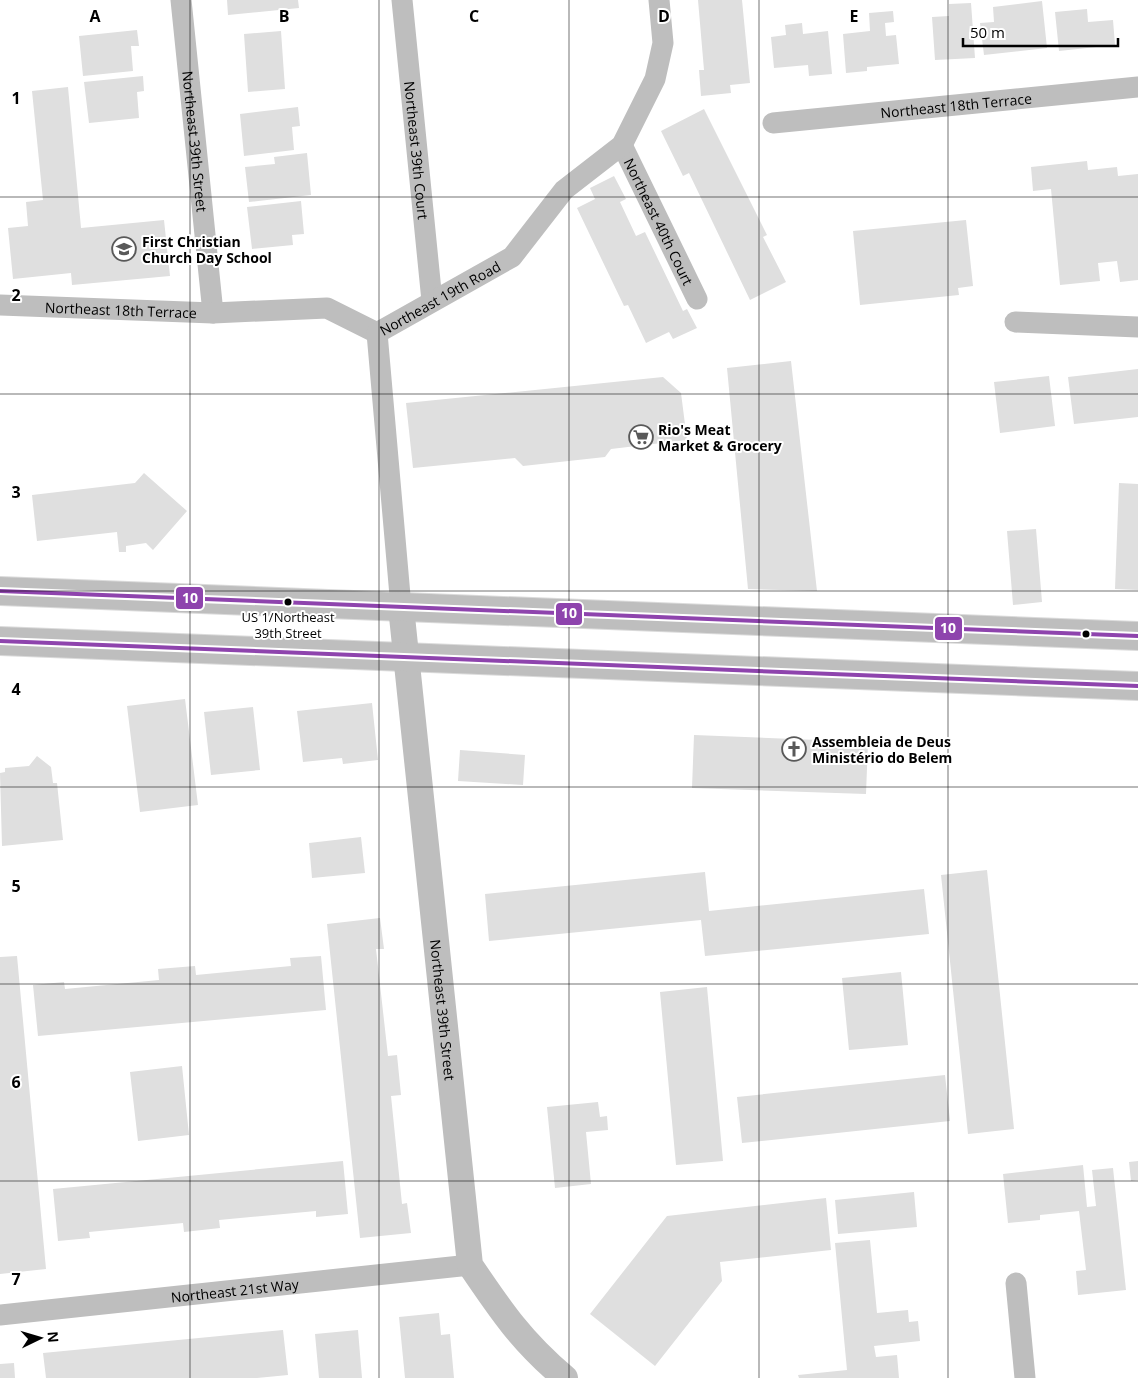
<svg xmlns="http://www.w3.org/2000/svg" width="1138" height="1378" font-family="'Open Sans',sans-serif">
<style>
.building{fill:#dfdfdf}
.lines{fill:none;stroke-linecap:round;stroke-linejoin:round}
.primary-casing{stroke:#dbdbdb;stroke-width:30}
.minor{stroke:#bebebe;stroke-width:21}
.tertiary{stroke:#bebebe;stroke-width:26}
.primary{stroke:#bebebe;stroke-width:28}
.bus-1-casing{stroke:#fff;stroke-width:8}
.bus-1{stroke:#8e44ad;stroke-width:4}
.grid{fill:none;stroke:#000;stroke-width:1;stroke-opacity:0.55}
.bus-dot{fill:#000;stroke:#fff;stroke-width:2}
.labels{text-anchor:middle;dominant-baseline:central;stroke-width:4;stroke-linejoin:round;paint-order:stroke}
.bus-label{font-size:13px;fill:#000;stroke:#fff}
.street-label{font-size:14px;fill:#000;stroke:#fff}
.poi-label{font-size:14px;font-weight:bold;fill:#000;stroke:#fff;text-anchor:start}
.grid-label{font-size:16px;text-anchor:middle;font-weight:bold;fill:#000;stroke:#fff;stroke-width:4;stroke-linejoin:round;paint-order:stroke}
.line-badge{stroke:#fff;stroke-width:2}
.badge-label{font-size:14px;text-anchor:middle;font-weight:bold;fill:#fff}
</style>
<rect width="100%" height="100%" fill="#fff"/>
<path class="building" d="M 227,0 L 298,0 L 299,8 L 228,15 Z
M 698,0 L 742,0 L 750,83 L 730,85 L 731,93 L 701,96 L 699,70 L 704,70 Z
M 1042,1 L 1047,48 L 984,55 L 980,23 L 994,22 L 993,7 Z
M 971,3 L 975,58 L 935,60 L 932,17 L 949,16 L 949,4 Z
M 1087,9 L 1088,22 L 1113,20 L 1115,45 L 1059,51 L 1055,12 Z
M 893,11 L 894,22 L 885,23 L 886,36 L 896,35 L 899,64 L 867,67 L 867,71 L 846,73 L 843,34 L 870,31 L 869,13 Z
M 802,23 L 803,34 L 828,31 L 832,74 L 809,76 L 808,65 L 774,68 L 771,37 L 786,35 L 785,25 Z
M 137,30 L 139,46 L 131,46 L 133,71 L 83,76 L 79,36 Z
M 281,31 L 285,89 L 248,92 L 244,34 Z
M 143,76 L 144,91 L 137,92 L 139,118 L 89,123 L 84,82 Z
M 68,87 L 81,228 L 164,220 L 170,276 L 72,285 L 71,273 L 13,279 L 8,228 L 28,226 L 26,202 L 43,200 L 32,91 Z
M 298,107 L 300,126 L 292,127 L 294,150 L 244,156 L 240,114 Z
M 704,109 L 767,235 L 763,237 L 786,282 L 750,300 L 689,173 L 683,176 L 661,131 Z
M 307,153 L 311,195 L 249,202 L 245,167 L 275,164 L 274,157 Z
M 1087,161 L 1088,170 L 1117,167 L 1118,176 L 1138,174 L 1138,280 L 1120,282 L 1117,261 L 1098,263 L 1100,281 L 1060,285 L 1051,189 L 1033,191 L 1031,167 Z
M 614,176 L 626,199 L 620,202 L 636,236 L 645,232 L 683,311 L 687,309 L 697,328 L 673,339 L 669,332 L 646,343 L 628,305 L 624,306 L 577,208 L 595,199 L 590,188 Z
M 301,201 L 304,234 L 292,235 L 293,245 L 252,249 L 247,207 Z
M 966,220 L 973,286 L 958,288 L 959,295 L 860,305 L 853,231 Z
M 791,361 L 817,591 L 748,589 L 727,368 Z
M 1138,369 L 1138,417 L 1074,424 L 1068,377 Z
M 1049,376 L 1055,426 L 1000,433 L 994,382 Z
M 663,377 L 681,393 L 687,440 L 611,449 L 605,457 L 523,466 L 515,458 L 413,468 L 406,403 Z
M 144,473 L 187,511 L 153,550 L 146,543 L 126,546 L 126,552 L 119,552 L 117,532 L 37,541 L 32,495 L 135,483 Z
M 1119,483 L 1138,484 L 1138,590 L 1115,589 Z
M 1036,529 L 1042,602 L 1013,605 L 1007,531 Z
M 185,699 L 198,805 L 140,812 L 127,706 Z
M 372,703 L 378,760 L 343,764 L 342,758 L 303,762 L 297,711 Z
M 253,707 L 260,770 L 211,775 L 204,712 Z
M 694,735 L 868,742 L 866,794 L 692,788 Z
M 460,750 L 525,755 L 523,785 L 458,781 Z
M 37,756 L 51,767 L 53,783 L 57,783 L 63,840 L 2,846 L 0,773 L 5,772 L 5,768 L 29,766 Z
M 361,837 L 365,873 L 312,878 L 309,843 Z
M 987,870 L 1014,1129 L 968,1134 L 941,875 Z
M 705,872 L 709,911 L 924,889 L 929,934 L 705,956 L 701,920 L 489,941 L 485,894 Z
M 380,918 L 384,949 L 376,949 L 388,1056 L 397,1055 L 401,1095 L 391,1096 L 402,1204 L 407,1203 L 411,1233 L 360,1238 L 327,924 Z
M 17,956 L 46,1269 L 0,1274 L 0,957 Z
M 321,956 L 326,1010 L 38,1036 L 33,985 L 64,982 L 65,989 L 159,980 L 158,969 L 195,966 L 196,975 L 291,966 L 290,958 Z
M 901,972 L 908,1045 L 849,1050 L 842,978 Z
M 707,987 L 723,1161 L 676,1165 L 660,992 Z
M 182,1066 L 189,1135 L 138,1141 L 130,1072 Z
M 945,1075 L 950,1121 L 742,1143 L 737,1097 Z
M 598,1102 L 600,1117 L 607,1116 L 608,1130 L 586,1132 L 591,1184 L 555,1188 L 547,1107 Z
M 343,1161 L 348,1214 L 316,1217 L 316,1211 L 219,1220 L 220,1228 L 184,1232 L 183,1223 L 89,1232 L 90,1238 L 58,1241 L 53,1189 Z
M 1138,1161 L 1138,1180 L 1131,1181 L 1129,1162 Z
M 1083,1165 L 1087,1207 L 1096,1206 L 1092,1170 L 1113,1168 L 1126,1290 L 1078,1295 L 1076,1271 L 1086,1270 L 1079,1211 L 1040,1215 L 1040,1220 L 1008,1223 L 1003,1174 Z
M 914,1192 L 917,1227 L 838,1234 L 835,1200 Z
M 826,1198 L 831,1250 L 720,1262 L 722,1281 L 655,1366 L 590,1314 L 667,1216 Z
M 870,1240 L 877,1313 L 908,1310 L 909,1322 L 918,1321 L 920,1341 L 874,1346 L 876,1357 L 897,1355 L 899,1378 L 799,1378 L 798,1375 L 847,1370 L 835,1243 Z
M 439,1313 L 441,1335 L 450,1334 L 454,1378 L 405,1378 L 399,1317 Z
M 283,1330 L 288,1375 L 257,1378 L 46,1378 L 43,1353 Z
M 358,1330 L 362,1378 L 319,1378 L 315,1334 Z
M 14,1363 L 15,1378 L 0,1378 L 0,1364 Z"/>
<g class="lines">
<g class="primary-casing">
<path id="primary" d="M 0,591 L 1138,636
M 0,641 L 1138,686"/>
</g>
<g class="minor">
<path id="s1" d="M 181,0 L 213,313"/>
<path id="s2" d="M 402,0 L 432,301"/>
<path id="s3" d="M 773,123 L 1138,87"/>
<path id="s4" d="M 622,145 L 697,299"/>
<path id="s5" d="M 0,305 L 213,313 L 327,308 L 377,333"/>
<path d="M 1015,322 L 1138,327"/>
<path id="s6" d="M 377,333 L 512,257 L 564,190 L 622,145 L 655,79 L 663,43 L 659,0"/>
<path d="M 377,333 L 401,607"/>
<path d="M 1016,1283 L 1025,1378"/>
<path id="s7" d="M 0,1315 L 470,1265"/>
</g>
<path class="tertiary" id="s8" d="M 401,607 L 470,1265 C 501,1311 522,1342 565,1378"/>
<use href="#primary" class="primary"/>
<g class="bus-1-casing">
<path id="bus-1" d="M 0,591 L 1138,636
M 0,641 L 1138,686"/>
</g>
<use href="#bus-1" class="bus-1"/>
</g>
<path class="grid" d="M 190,0 L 190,1378M 379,0 L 379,1378M 569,0 L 569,1378M 759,0 L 759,1378M 948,0 L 948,1378M 0,197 L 1138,197M 0,394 L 1138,394M 0,591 L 1138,591M 0,787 L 1138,787M 0,984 L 1138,984M 0,1181 L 1138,1181"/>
<defs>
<g id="school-ring" transform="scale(1.25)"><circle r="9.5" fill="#fff" stroke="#595959" stroke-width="1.5"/><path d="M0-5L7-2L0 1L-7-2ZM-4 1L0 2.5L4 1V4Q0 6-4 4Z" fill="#595959"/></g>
<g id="supermarket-ring" transform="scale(1.25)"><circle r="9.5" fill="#fff" stroke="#595959" stroke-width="1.5"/><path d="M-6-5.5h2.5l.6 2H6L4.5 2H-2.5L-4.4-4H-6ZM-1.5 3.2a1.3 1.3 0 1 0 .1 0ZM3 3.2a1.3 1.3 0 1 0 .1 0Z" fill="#595959"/></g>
<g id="church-ring" transform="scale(1.25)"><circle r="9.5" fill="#fff" stroke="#595959" stroke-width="1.5"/><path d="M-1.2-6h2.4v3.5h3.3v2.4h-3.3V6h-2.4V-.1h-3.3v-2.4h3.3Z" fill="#595959"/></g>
</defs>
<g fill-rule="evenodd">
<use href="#school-ring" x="124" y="249"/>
<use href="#supermarket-ring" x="641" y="437"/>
<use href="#church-ring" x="794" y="749"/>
</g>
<g class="bus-dot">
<circle cx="288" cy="602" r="4.5"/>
<circle cx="1086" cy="634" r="4.5"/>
</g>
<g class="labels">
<g class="bus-label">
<text x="288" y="617">US 1/Northeast<tspan x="288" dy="16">39th Street</tspan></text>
</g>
<g class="street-label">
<text stroke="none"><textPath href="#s3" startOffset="184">Northeast 18th Terrace</textPath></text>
<text stroke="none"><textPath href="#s1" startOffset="142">Northeast 39th Street</textPath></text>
<text stroke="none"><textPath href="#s2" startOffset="151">Northeast 39th Court</textPath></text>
<text stroke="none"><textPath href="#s4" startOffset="85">Northeast 40th Court</textPath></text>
<text stroke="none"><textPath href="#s6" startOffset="72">Northeast 19th Road</textPath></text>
<text stroke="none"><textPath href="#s5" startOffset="121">Northeast 18th Terrace</textPath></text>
<text stroke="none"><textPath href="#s8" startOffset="405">Northeast 39th Street</textPath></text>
<text stroke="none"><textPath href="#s7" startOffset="236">Northeast 21st Way</textPath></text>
</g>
<g class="poi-label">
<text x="142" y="241">First Christian<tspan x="142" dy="16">Church Day School</tspan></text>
<text x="658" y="429">Rio's Meat<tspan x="658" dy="16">Market &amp; Grocery</tspan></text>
<text x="812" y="741">Assembleia de Deus<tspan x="812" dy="16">Ministério do Belem</tspan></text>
</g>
</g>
<g class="grid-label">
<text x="95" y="22">A</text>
<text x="284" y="22">B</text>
<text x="474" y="22">C</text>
<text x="664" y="22">D</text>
<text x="854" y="22">E</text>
<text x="16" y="104">1</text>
<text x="16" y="301">2</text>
<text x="16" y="498">3</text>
<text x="16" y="695">4</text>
<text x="16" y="892">5</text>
<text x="16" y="1088">6</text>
<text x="16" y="1285">7</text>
</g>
<g class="line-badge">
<rect x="175" y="586" width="29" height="24" rx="5" fill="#8e44ad"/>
<rect x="555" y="602" width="28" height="24" rx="5" fill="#8e44ad"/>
<rect x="934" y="616" width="29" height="25" rx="5" fill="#8e44ad"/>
</g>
<g class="badge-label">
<text x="190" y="603">10</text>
<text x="569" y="618">10</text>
<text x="948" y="633">10</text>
</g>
<g transform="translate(40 1338) rotate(85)" stroke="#ffffff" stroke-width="4" paint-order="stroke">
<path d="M0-4L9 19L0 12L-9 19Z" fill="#000000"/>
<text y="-8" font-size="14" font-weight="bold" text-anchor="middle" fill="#000000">N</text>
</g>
<path d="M963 38v8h155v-8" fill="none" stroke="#000000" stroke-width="2.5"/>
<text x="970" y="38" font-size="15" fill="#000000" stroke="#ffffff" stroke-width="4" paint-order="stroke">50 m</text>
</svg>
